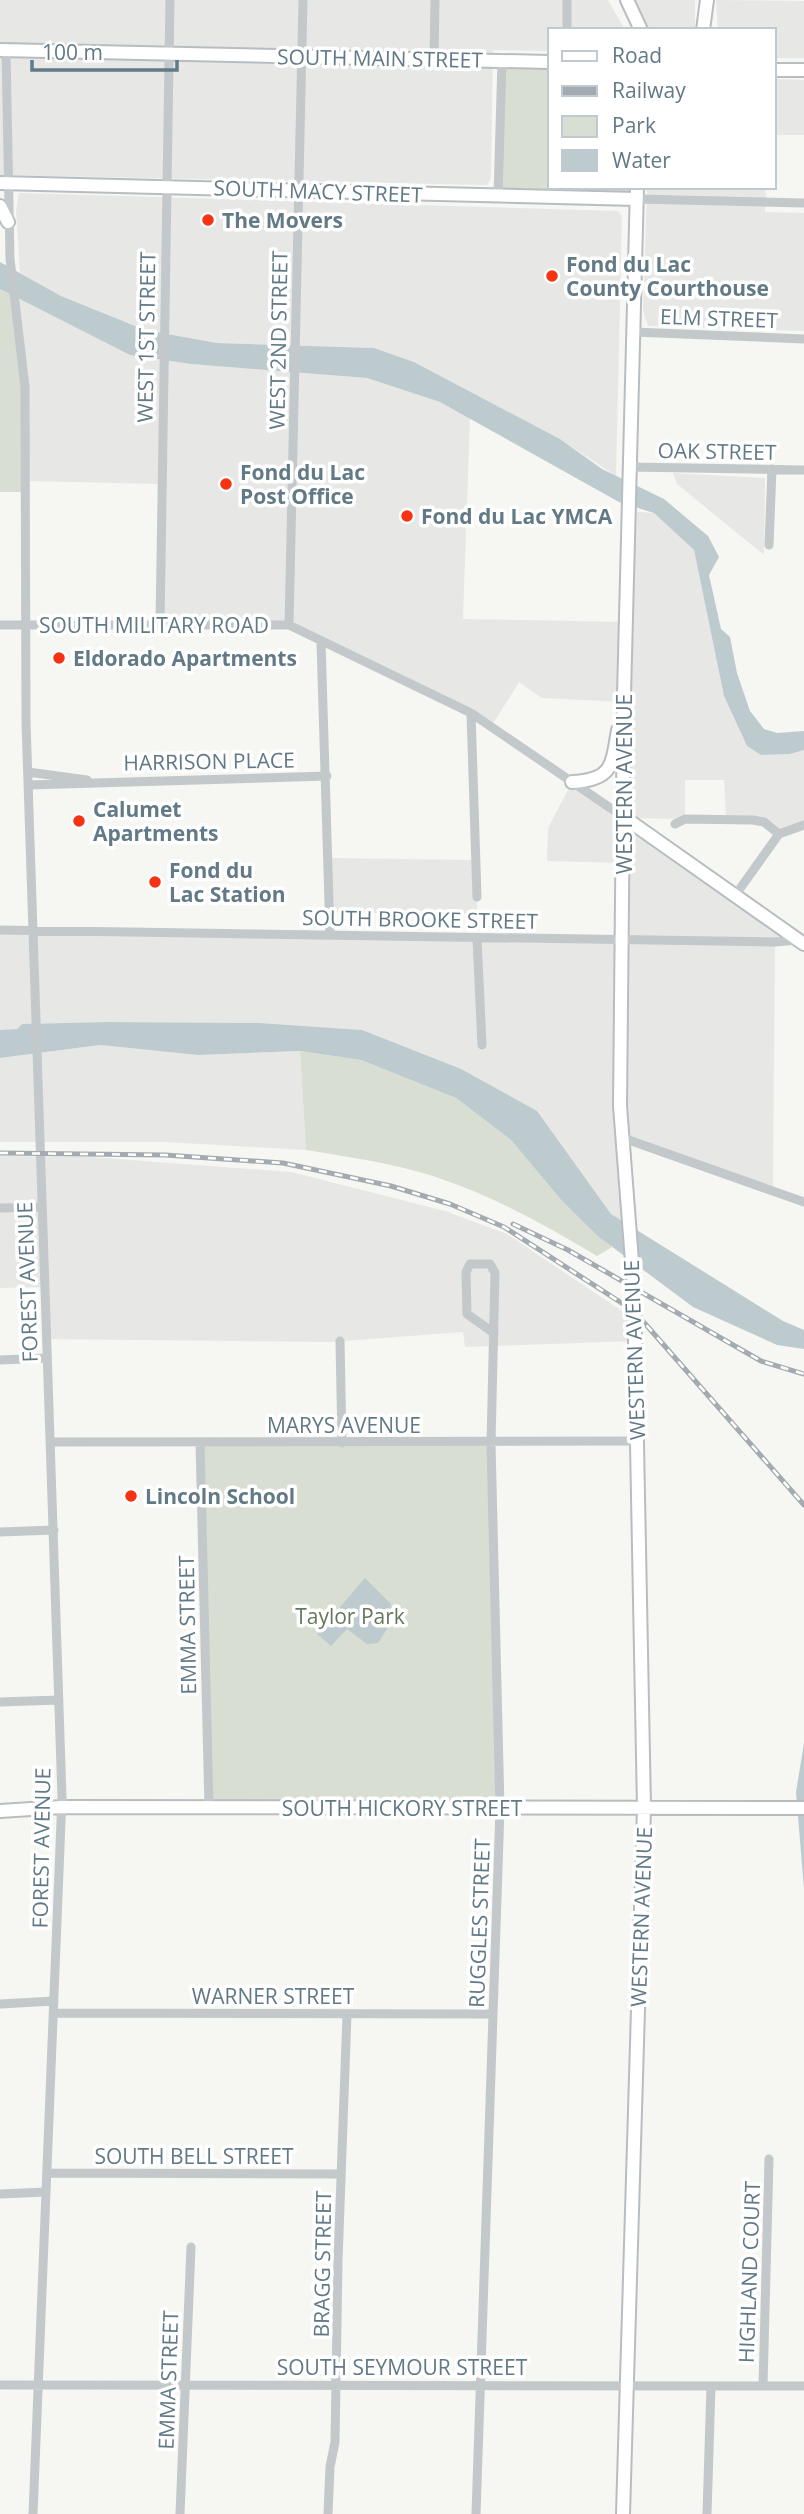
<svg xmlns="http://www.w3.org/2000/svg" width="804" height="2514" font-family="'Open Sans',sans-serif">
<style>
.built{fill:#e7e7e5}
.green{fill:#d8ded2}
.water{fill:#bdcbcf}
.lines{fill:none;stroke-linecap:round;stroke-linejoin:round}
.secondary-casing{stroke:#b7bdc1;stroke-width:16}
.street{stroke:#c3c8cb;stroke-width:9}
.secondary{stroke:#fff;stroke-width:12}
.rail-casing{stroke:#a3abb0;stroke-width:5}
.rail{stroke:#fff;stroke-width:2.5;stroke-dasharray:8;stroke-linecap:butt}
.poi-dot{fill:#f53313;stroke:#fff;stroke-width:2.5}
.labels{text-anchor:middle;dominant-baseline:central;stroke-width:7;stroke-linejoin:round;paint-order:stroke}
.street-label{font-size:21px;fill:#627986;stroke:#fff}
.poi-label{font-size:21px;font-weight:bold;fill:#627986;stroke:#fff;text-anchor:start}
.park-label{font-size:21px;fill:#65785d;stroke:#fff}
</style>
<rect width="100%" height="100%" fill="#f6f6f2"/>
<path class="built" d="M 0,0 L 608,0 L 625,30 L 550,30 L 550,51 L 493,50 L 491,178 L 487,185 L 0,175 Z
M 636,0 L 695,0 L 695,30 L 648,30 Z
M 716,0 L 804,1 L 804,58 L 774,58 L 774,30 L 718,30 Z
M 774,79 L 804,80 L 804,135 L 774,135 Z
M 647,187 L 766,187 L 765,212 L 804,213 L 804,331 L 648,326 L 643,311 Z
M 19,193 L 618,211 L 622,216 L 616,476 L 560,439 L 414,362 L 374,348 L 217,343 L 145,330 L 61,296 L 20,273 L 16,210 Z
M 14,296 L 130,355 L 192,364 L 367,378 L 440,402 L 470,417 L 463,619 L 625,622 L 628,511 L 654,513 L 694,550 L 724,696 L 747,746 L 761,755 L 790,754 L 804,750 L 804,825 L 779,834 L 764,822 L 726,819 L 724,780 L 685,780 L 685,819 L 627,818 L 798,940 L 775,943 L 773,1191 L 623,1139 L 630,1227 L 611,1214 L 536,1111 L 362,1030 L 260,1023 L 106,1022 L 22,1024 L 17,1029 L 0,1030 L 0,930 L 622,939 L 624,863 L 547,861 L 548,828 L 572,782 L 624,817 L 623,702 L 542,698 L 519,682 L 491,727 L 289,625 L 160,624 L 162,484 L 26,481 Z
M 673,473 L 765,478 L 764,555 L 677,484 Z
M 329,858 L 476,860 L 477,913 L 330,913 Z
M 100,1045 L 198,1055 L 300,1051 L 306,1150 L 165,1142 L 0,1142 L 0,1058 Z
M 0,1156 L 91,1157 L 291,1172 L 445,1211 L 507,1234 L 634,1319 L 634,1341 L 465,1347 L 463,1332 L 331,1342 L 46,1339 L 44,1287 L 0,1288 Z"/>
<path class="green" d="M 502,61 L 550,62 L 550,187 L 637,187 L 636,199 L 498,196 Z
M 0,289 L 14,296 L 24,370 L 26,492 L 0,492 Z
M 300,1051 L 361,1060 L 456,1098 L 511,1140 L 562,1201 L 612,1247 L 597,1256 C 544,1224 491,1195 433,1176 C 392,1163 349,1157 306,1150 Z
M 200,1442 L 491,1443 L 500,1809 L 209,1807 Z"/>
<path class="water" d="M 0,262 L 61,296 L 145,330 L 217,343 L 374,348 L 414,362 L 560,439 L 602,469 L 664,499 L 708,536 L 719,557 L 709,575 L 721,629 L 730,637 L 737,673 L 750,711 L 764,729 L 777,733 L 804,731 L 804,750 L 790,754 L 761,755 L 747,746 L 724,696 L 694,550 L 654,513 L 619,502 L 440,402 L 367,378 L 191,364 L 130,355 L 0,289 Z
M 106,1022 L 260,1023 L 362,1030 L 461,1069 L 537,1111 L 611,1214 L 783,1321 L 804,1330 L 804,1349 L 777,1345 L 693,1307 L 599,1237 L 562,1201 L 511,1140 L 456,1098 L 361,1060 L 300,1051 L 198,1055 L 100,1045 L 0,1058 L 0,1030 L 17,1029 L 22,1024 Z
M 365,1578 L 391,1604 L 387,1629 L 378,1643 L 367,1644 L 347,1629 L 331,1646 L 317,1634 Z
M 804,1743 L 804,1889 L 796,1792 Z"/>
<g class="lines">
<g class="secondary-casing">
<path id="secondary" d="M 627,0 L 641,30
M 703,30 L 707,0
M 0,50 L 550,62
M 774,70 L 804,70
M 0,183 L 636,199
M 0,206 L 8,222
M 572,782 C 613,780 612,765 618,730
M 625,818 L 804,944
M 0,1811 L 62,1807 L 804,1808
M 623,2514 L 644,1808 L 634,1287 L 620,1106 L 624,695 L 637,187"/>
</g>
<path class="street" d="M 567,30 L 567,0
M 6,50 L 10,259 L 25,387 L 26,722 L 62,1797 L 33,2514
M 434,59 L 435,0
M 498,196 L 502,61
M 636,199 L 804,203
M 633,332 L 804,339
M 629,467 L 804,470
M 769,545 L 772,469
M 160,624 L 170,0
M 0,625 L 289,625 L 471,713 L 625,818
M 289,625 L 303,0
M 321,642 L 330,935
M 471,713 L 477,897
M 28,772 L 87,780
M 28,785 L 327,776
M 675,824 L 685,819 L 753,820 L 764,822 L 779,834
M 734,897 L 779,834 L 804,825
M 0,930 L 775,942 L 798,940
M 477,939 L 482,1045
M 623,1138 L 804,1202
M 0,1208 L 42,1207
M 340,1341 L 342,1443
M 0,1360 L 47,1358
M 51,1442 L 637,1441
M 200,1442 L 209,1807
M 0,1532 L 54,1530
M 0,1702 L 59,1700
M 0,2004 L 54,2001
M 54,2013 L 493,2014
M 47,2173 L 341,2174
M 0,2194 L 46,2192
M 0,2385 L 804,2386
M 763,2386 L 769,2159
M 180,2514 L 191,2247
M 328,2514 L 330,2467 L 335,2442 L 338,2261 L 347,2014
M 476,2514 L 500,1809 L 491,1443 L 495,1273 L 490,1264 L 470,1264 L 466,1272 L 467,1314 L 494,1333
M 707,2514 L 711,2386"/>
<use href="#secondary" class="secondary"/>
<g class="rail-casing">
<path id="rail" d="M 0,1153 L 165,1155 L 283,1163 L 391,1186 L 450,1204 L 504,1227 L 634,1311 L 804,1505
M 513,1224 L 568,1250 L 761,1361 L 804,1374"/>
</g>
<use href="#rail" class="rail"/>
</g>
<g class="poi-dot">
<circle cx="208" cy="220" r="7"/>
<circle cx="552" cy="276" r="7"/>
<circle cx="226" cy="484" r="7"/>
<circle cx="407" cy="516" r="7"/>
<circle cx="59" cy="658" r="7"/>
<circle cx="79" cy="821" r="7"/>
<circle cx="155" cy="882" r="7"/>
<circle cx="131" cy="1496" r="7"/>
</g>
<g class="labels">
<g class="street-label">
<text transform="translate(380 58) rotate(1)">SOUTH MAIN STREET</text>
<text transform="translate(318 191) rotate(2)">SOUTH MACY STREET</text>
<text transform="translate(719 318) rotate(2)">ELM STREET</text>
<text transform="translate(146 337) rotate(-89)">WEST 1ST STREET</text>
<text transform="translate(278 340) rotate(-89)">WEST 2ND STREET</text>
<text transform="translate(717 451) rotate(1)">OAK STREET</text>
<text x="154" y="625">SOUTH MILITARY ROAD</text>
<text transform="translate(209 761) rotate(-1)">HARRISON PLACE</text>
<text transform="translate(624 784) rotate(-90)">WESTERN AVENUE</text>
<text transform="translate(420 919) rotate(1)">SOUTH BROOKE STREET</text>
<text transform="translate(27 1282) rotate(-92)">FOREST AVENUE</text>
<text transform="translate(634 1350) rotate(-92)">WESTERN AVENUE</text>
<text x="344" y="1425">MARYS AVENUE</text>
<text transform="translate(187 1625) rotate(-91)">EMMA STREET</text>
<text x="402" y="1808">SOUTH HICKORY STREET</text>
<text transform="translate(41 1848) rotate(-89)">FOREST AVENUE</text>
<text transform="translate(641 1917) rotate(-88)">WESTERN AVENUE</text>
<text transform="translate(479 1923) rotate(-88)">RUGGLES STREET</text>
<text x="273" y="1996">WARNER STREET</text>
<text x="194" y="2156">SOUTH BELL STREET</text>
<text transform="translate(322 2264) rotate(-89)">BRAGG STREET</text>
<text transform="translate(749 2272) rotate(-88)">HIGHLAND COURT</text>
<text x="402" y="2367">SOUTH SEYMOUR STREET</text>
<text transform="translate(168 2380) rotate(-88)">EMMA STREET</text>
</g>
<g class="poi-label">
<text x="222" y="220">The Movers</text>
<text x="566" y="264">Fond du Lac<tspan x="566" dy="24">County Courthouse</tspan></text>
<text x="240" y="472">Fond du Lac<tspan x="240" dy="24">Post Office</tspan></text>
<text x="421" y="516">Fond du Lac YMCA</text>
<text x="73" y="658">Eldorado Apartments</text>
<text x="93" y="809">Calumet<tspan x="93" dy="24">Apartments</tspan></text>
<text x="169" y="870">Fond du<tspan x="169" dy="24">Lac Station</tspan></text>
<text x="145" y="1496">Lincoln School</text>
</g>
<g class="park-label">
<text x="350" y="1616">Taylor Park</text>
</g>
</g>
<rect x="548" y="28" width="228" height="161" fill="#ffffff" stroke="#c0c9cf" stroke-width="2"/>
<rect x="562" y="51" width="35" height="10" fill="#ffffff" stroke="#c0c9cf" stroke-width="2"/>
<text x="612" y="63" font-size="21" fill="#627986">Road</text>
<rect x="562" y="86" width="35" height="10" fill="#a3abb0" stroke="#c0c9cf" stroke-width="2"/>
<text x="612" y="98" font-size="21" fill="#627986">Railway</text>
<rect x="562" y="116" width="35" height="21" fill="#d8ded2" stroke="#c0c9cf" stroke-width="2"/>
<text x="612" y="133" font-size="21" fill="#627986">Park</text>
<rect x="562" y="150" width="35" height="21" fill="#bdcbcf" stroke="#c0c9cf" stroke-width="2"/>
<text x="612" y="168" font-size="21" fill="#627986">Water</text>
<path d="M32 60v10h145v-10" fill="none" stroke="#627986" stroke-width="3.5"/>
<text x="42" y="60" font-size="21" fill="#627986" stroke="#ffffff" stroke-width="5" paint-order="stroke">100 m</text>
</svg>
